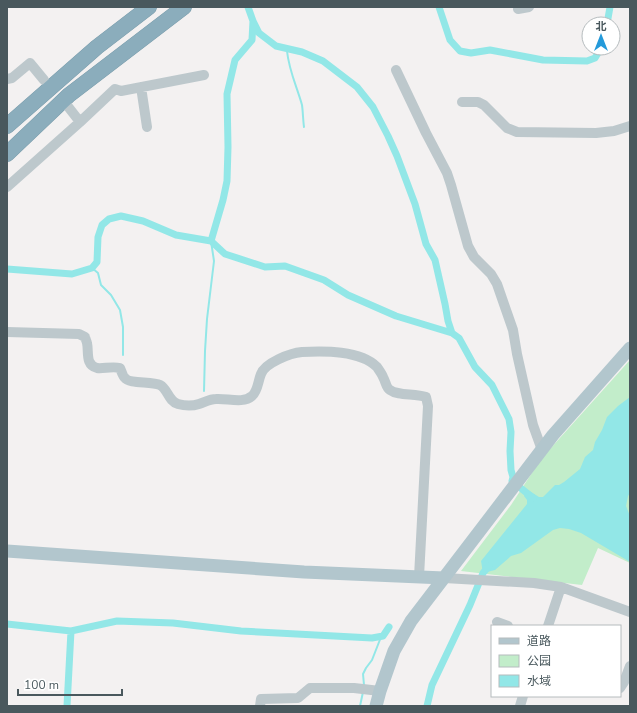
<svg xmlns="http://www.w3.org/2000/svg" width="637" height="713" font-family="'Nunito Sans','Noto Sans SC',sans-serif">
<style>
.green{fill:#c2edca}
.water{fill:#92e7e7}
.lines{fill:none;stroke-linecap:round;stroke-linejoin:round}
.stream{stroke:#92e7e7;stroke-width:2}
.canal{stroke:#92e7e7;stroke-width:7}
.highway-casing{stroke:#7699a8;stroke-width:16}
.minor{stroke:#bdc8cc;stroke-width:10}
.major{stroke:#b2c6cd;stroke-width:13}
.highway{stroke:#8badbc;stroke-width:15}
</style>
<rect width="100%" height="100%" fill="#f3f1f1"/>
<path class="green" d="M 630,360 L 630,563 L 598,548 L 582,585 L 461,571 L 511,505 L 541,459 Z"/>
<path class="water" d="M 630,397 L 630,493 L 628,496 L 626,506 L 630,516 L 630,562 L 581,533 L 569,529 L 560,528 L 553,530 L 521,553 L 511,556 L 495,570 L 483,573 L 481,561 L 527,504 L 527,500 L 524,496 L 528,490 L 539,497 L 543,497 L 555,485 L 559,485 L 564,482 L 580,469 L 585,457 L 593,450 L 595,442 L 602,430 L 607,417 L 618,406 Z"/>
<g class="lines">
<path class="stream" d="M 290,49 L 287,51 C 289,71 297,87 302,105 C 303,112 303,120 304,127
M 92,268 L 98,273 L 101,285 L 111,295 L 120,310 L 123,327 L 123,355
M 204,391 L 205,351 L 207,319 L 214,261 L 211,241
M 364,685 L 363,674 L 366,668 L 372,660 L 381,637
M 360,706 L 363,692"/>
<path class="canal" d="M 439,7 L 450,40 L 460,51 L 471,53 L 490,50 L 543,60 L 587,61 L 595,58 L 601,48
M 253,21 L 259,33 L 276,46 L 302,52 L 323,61 L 357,87 L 373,107 L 388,136 L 397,156 L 415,204 L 426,244 L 435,260 L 445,304 L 448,321 L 452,333
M 607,24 L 610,7
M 211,241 L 225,254 L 265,267 L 285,266 L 324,280 L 348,295 L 396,316 L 452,333 L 459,338 L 475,367 L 492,385 L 509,419 L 511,432 L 510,451 L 511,470 L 513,477 L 512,481 L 533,498
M 7,269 L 72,274 L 92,268 L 97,262 L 98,237 L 102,225 L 109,219 L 121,216 L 143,221 L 176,235 L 211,241 L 223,200 L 227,181 L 228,147 L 227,94 L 235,60 L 252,40 L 253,21 L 248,7
M 7,624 L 71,631 L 117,621 L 173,623 L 241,631 L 372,638 L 383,636 L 389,627
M 67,706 L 71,631
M 427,706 L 432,685 L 470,605 L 483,573 L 489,566"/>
<g class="highway-casing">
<path id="highway" d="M 7,126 L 97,47 L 149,7
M 7,154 L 69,95 L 184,7"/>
</g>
<path class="minor" d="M 518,9 L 529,7
M 396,70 L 426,133 L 447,173 L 451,185 L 468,246 L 474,257 L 491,274 L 497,284 L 513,330 L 517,354 L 533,425 L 542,450
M 7,79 L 12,78 L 30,63 L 44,80
M 141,87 L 147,127
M 462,102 L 478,102 L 484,105 L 507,128 L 517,132 L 596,133 L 614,131 L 630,126
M 80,122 L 115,89 L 121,91 L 204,75
M 7,187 L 80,122 L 66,104
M 7,332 L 79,334 L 85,337 C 85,338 87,342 87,343 C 89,352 85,365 97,368 C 103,369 112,366 120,368 C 121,370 123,377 125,378 C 129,384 152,381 160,385 C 168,389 168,401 178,404 C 185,406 193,406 199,404 C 205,402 210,399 216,399 C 227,398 243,404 252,396 C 258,391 258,381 261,374 C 265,363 290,353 302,352 C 324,351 360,350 377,367 C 379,370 382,374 383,377 C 386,382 386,388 390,390 C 398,396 415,393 426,397 L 428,406 L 419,577
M 444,578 L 534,583 L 561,587 L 630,612
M 497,622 L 508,626
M 548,626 L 561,587
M 620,688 L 624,682 L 630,666
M 260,706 L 261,699 L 298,698 L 310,688 L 354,688 L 380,691
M 520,706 L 523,696"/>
<path class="major" d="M 7,551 L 304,572 L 444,578
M 376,706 L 380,691 L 394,651 L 411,621 L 553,435 L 630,348"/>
<use href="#highway" class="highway"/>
</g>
<rect width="637" height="713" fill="none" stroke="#49585d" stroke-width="16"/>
<rect x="491" y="625" width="130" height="72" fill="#ffffff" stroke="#b6bcbe"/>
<rect x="499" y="638" width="20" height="6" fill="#b2c6cd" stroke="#b6bcbe"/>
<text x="527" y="645" font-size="12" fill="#49585d">道路</text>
<rect x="499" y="655" width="20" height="12" fill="#c2edca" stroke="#b6bcbe"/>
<text x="527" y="665" font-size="12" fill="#49585d">公园</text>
<rect x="499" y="675" width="20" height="12" fill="#92e7e7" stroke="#b6bcbe"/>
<text x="527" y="685" font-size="12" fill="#49585d">水域</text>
<g transform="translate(601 36)"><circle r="19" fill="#ffffff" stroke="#b6bcbe"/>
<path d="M0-3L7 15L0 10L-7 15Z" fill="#249ada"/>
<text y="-6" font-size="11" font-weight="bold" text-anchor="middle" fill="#49585d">北</text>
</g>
<path d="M18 689v6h104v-6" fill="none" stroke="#49585d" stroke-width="2"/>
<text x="24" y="689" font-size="12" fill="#49585d" stroke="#ffffff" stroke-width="3" paint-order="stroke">100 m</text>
</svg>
